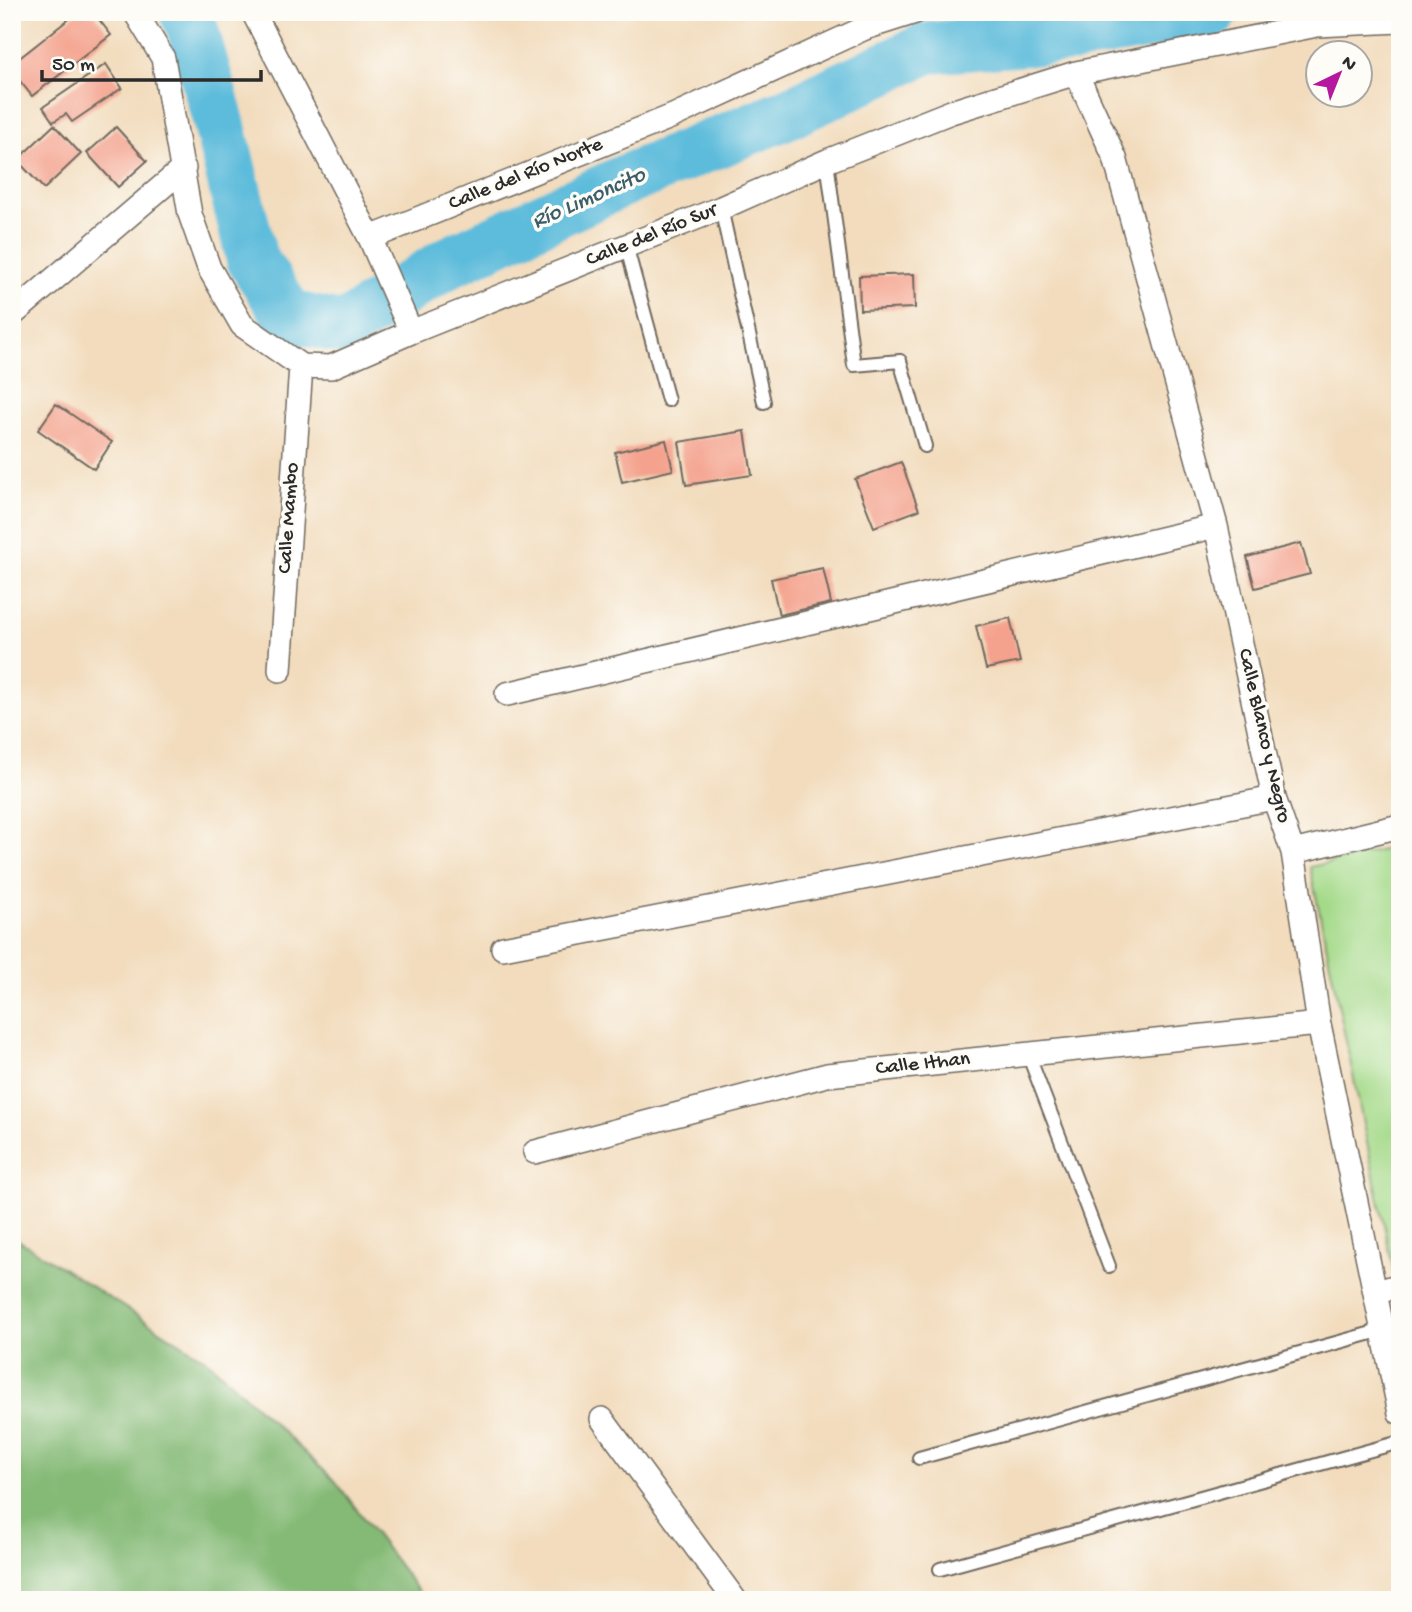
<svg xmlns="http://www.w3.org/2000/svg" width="1412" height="1612" font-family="'Gochi Hand',sans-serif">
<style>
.green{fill:#a5da8a;stroke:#68825a;stroke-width:2}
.forest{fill:#84ba76;stroke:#587250;stroke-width:2}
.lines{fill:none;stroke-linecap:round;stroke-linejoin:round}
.river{stroke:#5dbcdb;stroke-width:52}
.building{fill:#f4a28d}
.service-casing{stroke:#71695e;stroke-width:16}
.minor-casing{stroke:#71695e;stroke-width:26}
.service{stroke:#fff;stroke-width:12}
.minor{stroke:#fff;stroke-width:23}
.labels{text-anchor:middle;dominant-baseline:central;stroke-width:7;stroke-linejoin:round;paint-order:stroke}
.street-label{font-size:21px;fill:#2b2b2b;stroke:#fdfcf7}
.water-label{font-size:23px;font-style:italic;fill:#3c5e69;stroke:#fdfcf7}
</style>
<rect width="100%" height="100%" fill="#fdfcf7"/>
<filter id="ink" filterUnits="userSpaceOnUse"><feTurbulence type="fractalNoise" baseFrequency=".0143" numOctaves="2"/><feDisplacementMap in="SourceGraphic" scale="14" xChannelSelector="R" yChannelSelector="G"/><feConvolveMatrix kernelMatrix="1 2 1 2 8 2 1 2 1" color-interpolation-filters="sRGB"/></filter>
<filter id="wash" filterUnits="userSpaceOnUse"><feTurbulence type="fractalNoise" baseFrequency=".00686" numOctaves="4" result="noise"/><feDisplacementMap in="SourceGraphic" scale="28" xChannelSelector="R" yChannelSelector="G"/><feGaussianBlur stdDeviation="1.57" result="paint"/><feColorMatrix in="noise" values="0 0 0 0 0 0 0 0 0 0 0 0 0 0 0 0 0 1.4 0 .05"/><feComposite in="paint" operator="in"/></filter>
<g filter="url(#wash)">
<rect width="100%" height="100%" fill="#f2dcbd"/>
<path class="green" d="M 1400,846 L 1400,1271 L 1394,1273 L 1310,867 Z"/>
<path class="forest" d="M 12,1236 L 207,1360 L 336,1482 L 425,1600 L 12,1600 Z"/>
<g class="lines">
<path class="river" d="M 185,12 L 191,23 L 218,119 L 252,259 L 289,316 L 343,328 L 447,263 L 621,182 L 793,111 L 927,48 L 1077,36 L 1212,12"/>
</g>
<g id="blocks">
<path class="building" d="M 78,12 L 93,12 L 111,35 L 32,96 L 12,71 L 12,64 Z
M 106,64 L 122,88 L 72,122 L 66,114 L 53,122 L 43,107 Z
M 54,125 L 81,154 L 44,189 L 17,160 Z
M 116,127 L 147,161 L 118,187 L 87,153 Z
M 914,274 L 915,308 L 860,310 L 859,276 Z
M 56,404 L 112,442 L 94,469 L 38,430 Z
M 745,431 L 752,475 L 686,485 L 679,442 Z
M 666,440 L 673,470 L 622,482 L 615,452 Z
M 901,462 L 919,510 L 874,527 L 855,479 Z
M 1301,543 L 1310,574 L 1255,588 L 1247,557 Z
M 823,568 L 831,603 L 779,615 L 771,579 Z
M 1010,618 L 1020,662 L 986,669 L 976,626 Z"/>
</g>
</g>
<g filter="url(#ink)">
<use href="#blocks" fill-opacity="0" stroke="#71695e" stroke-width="2"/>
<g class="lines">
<g class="service-casing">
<path id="service" d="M 827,161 L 854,365 L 900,361 L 925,446
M 721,208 L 764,402
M 626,245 L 668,400
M 1028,1054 L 1109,1266
M 919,1458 L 1383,1330
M 940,1569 L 1400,1442"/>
</g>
<g class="minor-casing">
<path id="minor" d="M 135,12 L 163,58 L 190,214 L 209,268 L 242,325 L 301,366 L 331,367 L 411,332 L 721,208 L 827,161 L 951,112 L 1076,73 L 1317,25 L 1400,21
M 253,12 L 370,238 L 411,332
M 1076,73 L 1115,158 L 1216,526 L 1274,798 L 1293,852 L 1319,1024 L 1400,1413
M 370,238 L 673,116 L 865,28 L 915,12
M 12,315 L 184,168
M 280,670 L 301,366
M 507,694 L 1216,526
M 1293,852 L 1400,826
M 503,948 L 1274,798
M 535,1152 L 827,1075 L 1319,1024
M 1375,1293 L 1400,1285
M 602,1419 L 735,1600"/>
</g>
<use href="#service" class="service"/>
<use href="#minor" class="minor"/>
</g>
</g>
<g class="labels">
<g class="street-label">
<text transform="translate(526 175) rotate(-22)">Calle del Río Norte</text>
<text transform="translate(652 236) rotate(-22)">Calle del Río Sur</text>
<text transform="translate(290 518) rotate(-86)">Calle Mambo</text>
<text transform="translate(1263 736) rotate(77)">Calle Blanco y Negro</text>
<text transform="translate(923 1065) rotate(-6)">Calle Ithan</text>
</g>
<g class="water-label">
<text transform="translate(589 199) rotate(-24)">Río Limoncito</text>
</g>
</g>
<rect width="1412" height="1612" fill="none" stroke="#fdfcf7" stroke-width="42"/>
<g transform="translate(1339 74) rotate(43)"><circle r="33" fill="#fdfcf7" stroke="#a9a8a5" stroke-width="2"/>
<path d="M0-5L12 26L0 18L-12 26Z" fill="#b5179e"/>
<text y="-10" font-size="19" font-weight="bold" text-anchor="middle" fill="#2b2b2b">N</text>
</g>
<path d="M42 70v10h219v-10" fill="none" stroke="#2b2b2b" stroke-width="3.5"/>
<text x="52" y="70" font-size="21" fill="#2b2b2b" stroke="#fdfcf7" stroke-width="5" paint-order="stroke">50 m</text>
</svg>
